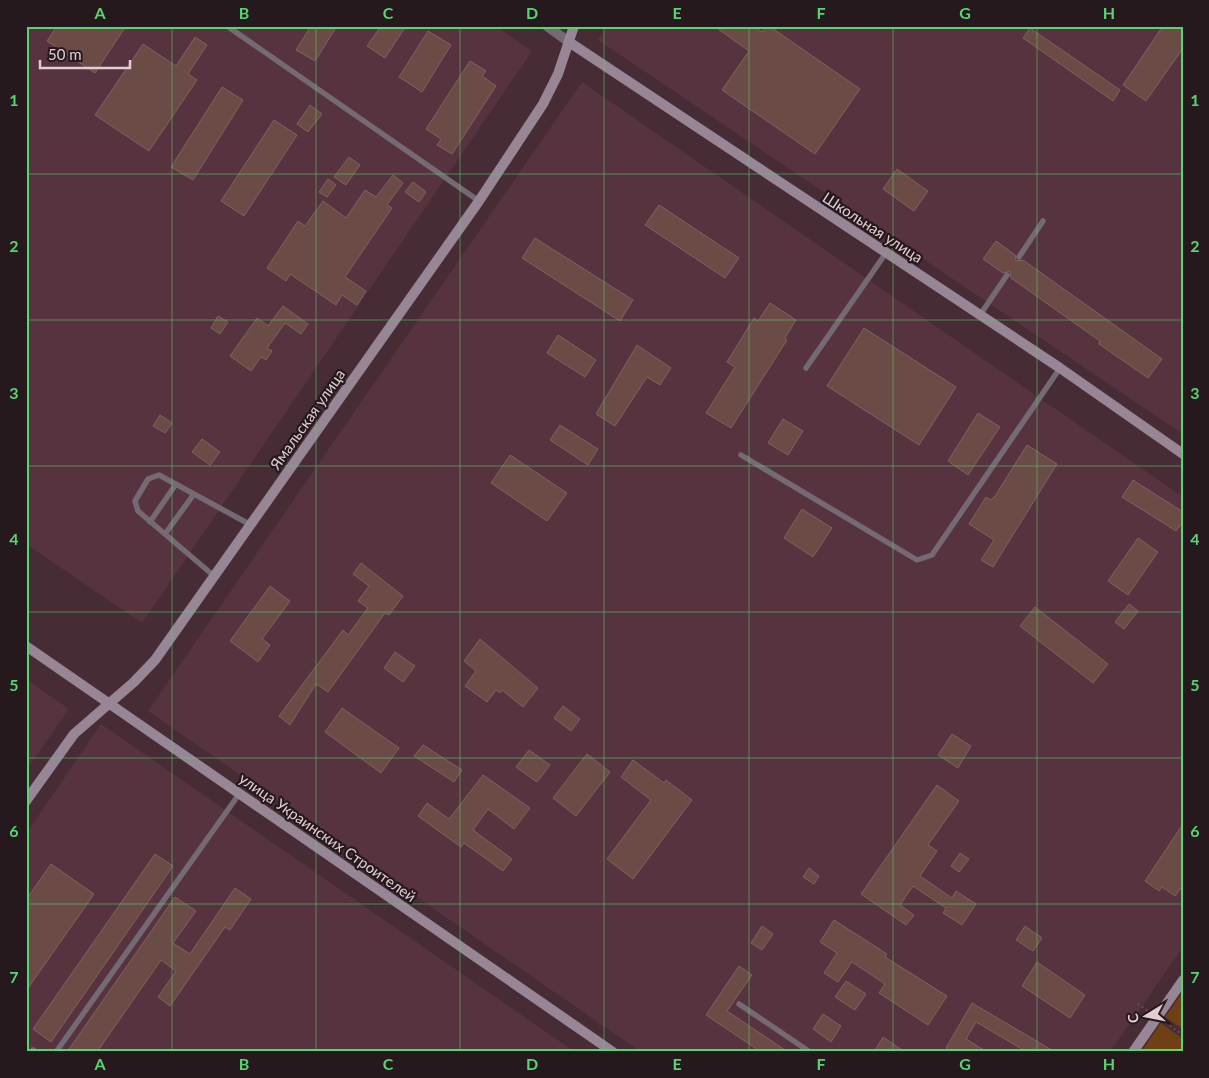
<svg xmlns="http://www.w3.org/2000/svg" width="1209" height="1078" font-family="Lato,sans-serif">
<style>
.built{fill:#56333f}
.green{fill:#6f4016}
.building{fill:#6b4b46;stroke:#83615c}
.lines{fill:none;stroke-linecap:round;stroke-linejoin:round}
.path{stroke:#7d646c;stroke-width:2;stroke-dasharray:1 4;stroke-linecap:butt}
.lane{stroke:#746a73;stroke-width:5.5}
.street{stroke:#746a73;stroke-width:10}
.secondary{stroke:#978696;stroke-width:10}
.grid{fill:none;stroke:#55d671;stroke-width:1;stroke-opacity:0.55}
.labels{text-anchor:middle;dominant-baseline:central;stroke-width:4.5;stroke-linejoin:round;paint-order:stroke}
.street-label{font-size:15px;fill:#e0ced3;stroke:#26191d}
.neatline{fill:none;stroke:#55d671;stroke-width:2}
.grid-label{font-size:16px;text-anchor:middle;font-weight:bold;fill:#55d671}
</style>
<rect width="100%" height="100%" fill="#482c35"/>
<path class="built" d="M 26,26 L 495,26 L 532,51 L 142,623 L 26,544 Z
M 607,26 L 1183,26 L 1183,434 L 598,40 Z
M 582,82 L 1183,497 L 1183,947 L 1110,1052 L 641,1052 L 148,711 Z
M 26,679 L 69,709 L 26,770 Z
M 101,724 L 575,1052 L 26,1052 L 26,834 Z"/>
<path class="green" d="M 1183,992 L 1183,1029 L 1165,1017 Z
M 1161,1023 L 1183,1039 L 1183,1052 L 1141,1052 Z"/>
<path class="building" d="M 57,26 L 126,26 L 95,73 L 47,41 Z
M 311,26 L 337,26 L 315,61 L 296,50 Z
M 381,26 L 406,26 L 385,58 L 367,46 Z
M 714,26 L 754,26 L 762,32 L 766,26 L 769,26 L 860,89 L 815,154 L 722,90 L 749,51 Z
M 1163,26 L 1183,26 L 1183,48 L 1146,101 L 1123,85 Z
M 1030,28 L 1120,90 L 1113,101 L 1023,38 Z
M 428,31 L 451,45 L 422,92 L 399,77 Z
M 195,37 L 207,45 L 188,74 L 197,80 L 149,151 L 95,115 L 143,44 L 176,66 Z
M 470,61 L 486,71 L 482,76 L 496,86 L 452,154 L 437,145 L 441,139 L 426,129 Z
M 222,87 L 243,100 L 193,180 L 171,167 Z
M 310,105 L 322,114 L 308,132 L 297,124 Z
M 274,120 L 297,135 L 244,216 L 221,201 Z
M 349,157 L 360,165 L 346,185 L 334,177 Z
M 897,169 L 928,191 L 914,211 L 883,189 Z
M 393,175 L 403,183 L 387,205 L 392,208 L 345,277 L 366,291 L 357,305 L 342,295 L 336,305 L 290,274 L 286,281 L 267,268 L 298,221 L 305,226 L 323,201 L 346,218 L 365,190 L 376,197 Z
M 328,179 L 336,185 L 327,197 L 319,192 Z
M 413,182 L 426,192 L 419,202 L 405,192 Z
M 659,205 L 739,258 L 725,278 L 645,225 Z
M 535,238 L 633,300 L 620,321 L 522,258 Z
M 996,241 L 1015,255 L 1016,261 L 1023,260 L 1162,359 L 1148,378 L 1099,344 L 1100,341 L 1011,278 L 1010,271 L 1003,273 L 983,259 Z
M 770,303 L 796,320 L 785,338 L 787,340 L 731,428 L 706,413 L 735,367 L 727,362 L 754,318 L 758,321 Z
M 283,306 L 308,324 L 301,334 L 285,323 L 267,348 L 272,351 L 266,360 L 261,357 L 251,371 L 230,356 L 257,318 L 268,326 Z
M 218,316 L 228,322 L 220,334 L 211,328 Z
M 864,328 L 956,387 L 919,445 L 827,386 Z
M 558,335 L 596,360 L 585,377 L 547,353 Z
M 637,345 L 671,368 L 660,385 L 647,377 L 615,426 L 596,414 Z
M 978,413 L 1000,427 L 968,475 L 948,461 Z
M 160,415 L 172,423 L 165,433 L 153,426 Z
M 783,419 L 803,431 L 788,455 L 768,443 Z
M 560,425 L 598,449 L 588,465 L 550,440 Z
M 202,439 L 220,452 L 210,465 L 192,452 Z
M 1027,445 L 1057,464 L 993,567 L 981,560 L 994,540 L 969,524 L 986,497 L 991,500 L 995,496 Z
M 510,455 L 567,493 L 547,521 L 491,483 Z
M 1133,480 L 1183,512 L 1183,522 L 1176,531 L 1122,497 Z
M 802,509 L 832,528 L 813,557 L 784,538 Z
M 1138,538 L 1158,552 L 1128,595 L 1108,581 Z
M 361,563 L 403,596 L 389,615 L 385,613 L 328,692 L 316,684 L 290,725 L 279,716 L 343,630 L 348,635 L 368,608 L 358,601 L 369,586 L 353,574 Z
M 270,586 L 290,601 L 262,639 L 270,645 L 258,662 L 230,641 Z
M 1129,604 L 1138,611 L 1124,629 L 1115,622 Z
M 1035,607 L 1108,664 L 1093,683 L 1020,626 Z
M 480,639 L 538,688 L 523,707 L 502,690 L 500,693 L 496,690 L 487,702 L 465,686 L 476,671 L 464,661 Z
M 395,652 L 415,666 L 403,682 L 384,668 Z
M 563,706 L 580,719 L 571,731 L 554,718 Z
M 342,708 L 399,748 L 381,773 L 325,732 Z
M 952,734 L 971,746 L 958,768 L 938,755 Z
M 423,745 L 462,770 L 454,782 L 414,756 Z
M 529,750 L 550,765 L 537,782 L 516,767 Z
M 587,754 L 610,772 L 576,816 L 553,798 Z
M 633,760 L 664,783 L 666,780 L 692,800 L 633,879 L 607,859 L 651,800 L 621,777 Z
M 483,775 L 530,808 L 514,829 L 488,809 L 473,830 L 512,859 L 503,871 L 464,843 L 461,847 L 418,816 L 427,803 L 449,819 Z
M 937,785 L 959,801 L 928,845 L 937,851 L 920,876 L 952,898 L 956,891 L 976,904 L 962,925 L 943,913 L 946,908 L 913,886 L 900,905 L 914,915 L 906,925 L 861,894 Z
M 1183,824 L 1183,885 L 1175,896 L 1162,887 L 1159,891 L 1145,881 Z
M 960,853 L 969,859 L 959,872 L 951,866 Z
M 155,854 L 173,866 L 51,1042 L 33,1029 Z
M 51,864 L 94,894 L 26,991 L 26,900 Z
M 809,868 L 819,876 L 814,884 L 803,877 Z
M 235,888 L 251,899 L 230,930 L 225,927 L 170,1006 L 158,997 L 176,971 L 161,960 L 97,1052 L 67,1052 L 175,897 L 196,911 L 173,943 L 190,954 Z
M 834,920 L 887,954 L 885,957 L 947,996 L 928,1025 L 879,993 L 885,984 L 852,962 L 838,982 L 824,973 L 837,953 L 820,942 Z
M 762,926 L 773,934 L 762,950 L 751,943 Z
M 1025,926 L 1042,938 L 1033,951 L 1016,940 Z
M 1037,962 L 1085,995 L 1070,1018 L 1022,986 Z
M 739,966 L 752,975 L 727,1011 L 788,1052 L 761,1052 L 706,1015 Z
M 846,981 L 866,994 L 855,1010 L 835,997 Z
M 972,1003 L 1055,1052 L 1027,1052 L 976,1022 L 966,1039 L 987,1052 L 953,1052 L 946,1048 Z
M 823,1014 L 841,1026 L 831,1042 L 813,1029 Z
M 883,1037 L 905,1052 L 874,1052 Z"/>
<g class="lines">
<path class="path" d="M 1138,1004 L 1148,1011
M 1166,1023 L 1183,1035"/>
<path class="lane" d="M 227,26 L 479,201
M 1019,257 L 1043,221
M 980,315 L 1007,275
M 806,368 L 886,253
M 741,455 L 917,560 L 932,555 L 1060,368
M 150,522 L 176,484
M 165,534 L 194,494
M 214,576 L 138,511 L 135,501 L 148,479 L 159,475 L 251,525
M 739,1004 L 810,1052
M 33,1050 L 36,1052
M 56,1052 L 237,797"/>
<path class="street" d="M 547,26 L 569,42"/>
<path class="secondary" d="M 569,42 L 1060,368 L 1183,454
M 26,646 L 613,1052
M 26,801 L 74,734 L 134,682 L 155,660 L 479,201 L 543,104 L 558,74 L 574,26
M 1133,1052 L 1183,980"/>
</g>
<path class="grid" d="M 172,26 L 172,1052M 316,26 L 316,1052M 460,26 L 460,1052M 604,26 L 604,1052M 749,26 L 749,1052M 893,26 L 893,1052M 1037,26 L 1037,1052M 26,174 L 1183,174M 26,320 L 1183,320M 26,466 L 1183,466M 26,612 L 1183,612M 26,758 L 1183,758M 26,904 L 1183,904"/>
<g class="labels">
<g class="street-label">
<text transform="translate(873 227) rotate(33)">Школьная улица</text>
<text transform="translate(307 419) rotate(-55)">Ямальская улица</text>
<text transform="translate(328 837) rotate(35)">улица Украинских Строителей</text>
</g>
</g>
<rect width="1209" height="1078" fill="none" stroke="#26191d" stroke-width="55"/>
<g transform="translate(1146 1016) rotate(260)" stroke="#26191d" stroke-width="4" paint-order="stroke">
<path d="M0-4L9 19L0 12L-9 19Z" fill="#e0ced3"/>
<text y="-8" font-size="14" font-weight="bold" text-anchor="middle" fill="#e0ced3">С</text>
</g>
<path d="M40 60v8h90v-8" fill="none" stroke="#e0ced3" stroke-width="2.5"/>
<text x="48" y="60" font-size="15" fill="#e0ced3" stroke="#26191d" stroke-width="4" paint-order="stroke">50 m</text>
<rect x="28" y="28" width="1154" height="1022" class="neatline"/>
<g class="grid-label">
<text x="100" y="19">A</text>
<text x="244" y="19">B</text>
<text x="388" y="19">C</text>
<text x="532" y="19">D</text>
<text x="677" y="19">E</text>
<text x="821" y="19">F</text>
<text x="965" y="19">G</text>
<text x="1109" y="19">H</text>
<text x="14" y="106">1</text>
<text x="1195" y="106">1</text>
<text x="14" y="252">2</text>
<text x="1195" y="252">2</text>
<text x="14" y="399">3</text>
<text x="1195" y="399">3</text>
<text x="14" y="545">4</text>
<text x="1195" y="545">4</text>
<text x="14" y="691">5</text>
<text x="1195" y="691">5</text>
<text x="14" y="837">6</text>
<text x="1195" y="837">6</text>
<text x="14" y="983">7</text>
<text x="1195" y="983">7</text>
<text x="100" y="1070">A</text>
<text x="244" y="1070">B</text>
<text x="388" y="1070">C</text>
<text x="532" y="1070">D</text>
<text x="677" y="1070">E</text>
<text x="821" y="1070">F</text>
<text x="965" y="1070">G</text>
<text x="1109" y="1070">H</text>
</g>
</svg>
